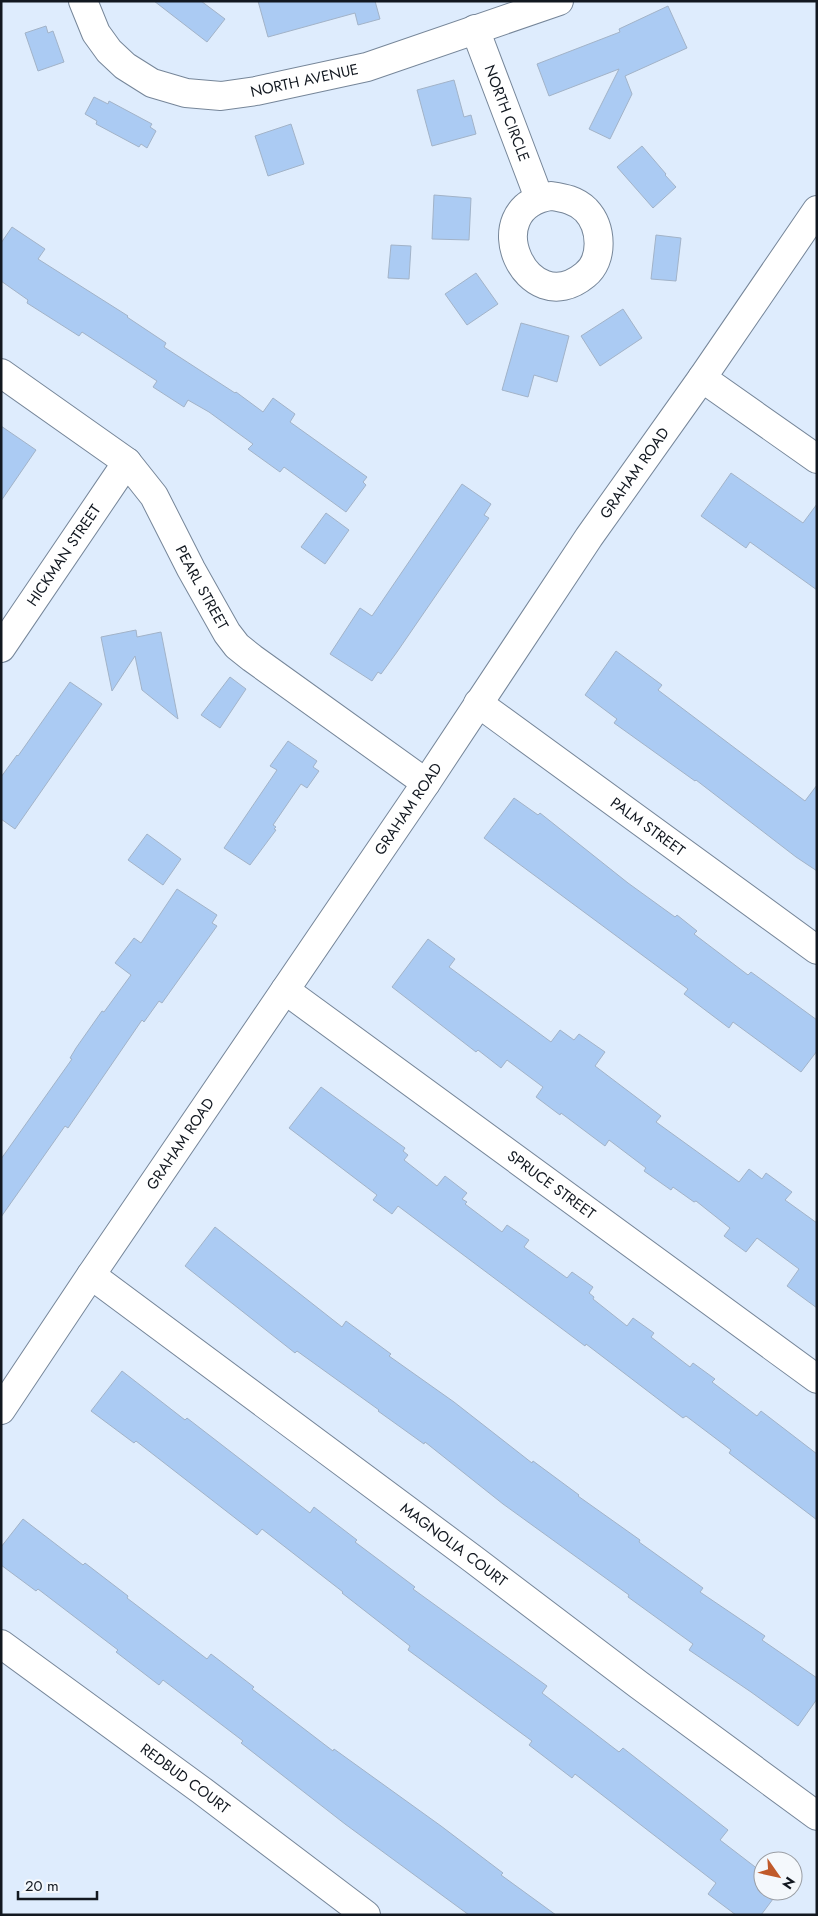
<svg xmlns="http://www.w3.org/2000/svg" width="818" height="1916" font-family="Jost,sans-serif">
<style>
.building{fill:#abcbf3;stroke:#a2b3c8}
.lines{fill:none;stroke-linecap:round;stroke-linejoin:round}
.street-casing{stroke:#768699;stroke-width:30}
.secondary-casing{stroke:#768699;stroke-width:30}
.street{stroke:#fff;stroke-width:28}
.secondary{stroke:#fff;stroke-width:28}
.labels{text-anchor:middle;dominant-baseline:central;stroke-width:4;stroke-linejoin:round;paint-order:stroke}
.street-label{font-size:15px;fill:#121820;stroke:#f4f8fc}
</style>
<rect width="100%" height="100%" fill="#deecfd"/>
<path class="building" d="M 154,1 L 201,1 L 225,19 L 207,42 Z
M 258,1 L 375,1 L 380,19 L 358,25 L 355,13 L 268,37 Z
M 668,6 L 687,48 L 625,76 L 632,94 L 610,139 L 589,129 L 619,69 L 549,96 L 537,64 L 620,32 L 619,29 Z
M 46,26 L 48,33 L 53,31 L 64,62 L 38,71 L 25,33 Z
M 454,80 L 464,117 L 471,115 L 476,134 L 432,146 L 417,90 Z
M 94,97 L 108,104 L 109,101 L 152,124 L 150,127 L 156,131 L 147,148 L 141,144 L 139,147 L 96,124 L 97,121 L 85,114 Z
M 291,124 L 304,164 L 268,176 L 255,136 Z
M 642,146 L 666,174 L 665,175 L 676,187 L 653,208 L 617,167 Z
M 434,195 L 471,198 L 469,240 L 432,239 Z
M 12,227 L 45,249 L 38,259 L 128,316 L 127,317 L 166,343 L 164,347 L 235,393 L 236,392 L 263,412 L 273,398 L 295,414 L 290,422 L 367,477 L 363,482 L 366,485 L 346,512 L 284,467 L 280,472 L 248,449 L 253,444 L 209,412 L 188,400 L 184,407 L 153,387 L 157,381 L 82,332 L 79,336 L 27,303 L 28,300 L 1,281 L 1,243 Z
M 656,235 L 681,238 L 676,281 L 651,279 Z
M 391,245 L 411,246 L 409,279 L 388,278 Z
M 476,273 L 498,304 L 467,325 L 445,294 Z
M 623,309 L 642,338 L 600,366 L 581,336 Z
M 521,323 L 569,336 L 557,382 L 534,375 L 528,397 L 502,390 Z
M 1,426 L 36,450 L 1,501 Z
M 731,473 L 803,523 L 817,504 L 817,590 L 750,542 L 746,548 L 701,516 Z
M 462,484 L 491,504 L 484,515 L 489,518 L 397,652 L 381,674 L 378,672 L 372,681 L 330,654 L 360,608 L 372,616 Z
M 326,513 L 349,530 L 325,564 L 301,547 Z
M 136,630 L 137,637 L 161,632 L 178,719 L 142,690 L 135,656 L 112,691 L 101,637 Z
M 616,651 L 662,685 L 658,690 L 805,801 L 817,785 L 817,871 L 796,857 L 696,780 L 695,781 L 614,723 L 617,719 L 585,695 Z
M 230,677 L 246,689 L 220,728 L 201,715 Z
M 70,682 L 102,704 L 15,829 L 1,819 L 1,777 L 17,755 L 18,756 Z
M 288,741 L 317,761 L 313,767 L 319,771 L 307,788 L 301,784 L 273,825 L 276,827 L 274,829 L 276,830 L 250,865 L 224,848 L 277,770 L 270,766 Z
M 514,798 L 538,815 L 540,813 L 628,883 L 675,917 L 677,915 L 697,931 L 694,934 L 748,975 L 751,972 L 817,1020 L 817,1051 L 801,1072 L 733,1022 L 729,1028 L 684,994 L 688,989 L 484,838 Z
M 147,834 L 181,859 L 163,885 L 128,860 Z
M 177,889 L 217,915 L 212,923 L 217,926 L 162,1003 L 159,1001 L 144,1022 L 142,1020 L 68,1128 L 65,1126 L 1,1217 L 1,1159 L 72,1059 L 70,1058 L 76,1048 L 102,1011 L 104,1012 L 131,975 L 115,963 L 134,938 L 141,943 Z
M 428,939 L 455,959 L 449,967 L 551,1042 L 560,1030 L 574,1040 L 579,1034 L 605,1052 L 595,1066 L 661,1116 L 656,1122 L 739,1182 L 749,1169 L 762,1179 L 766,1173 L 792,1192 L 785,1200 L 817,1223 L 817,1308 L 787,1286 L 799,1269 L 757,1238 L 746,1252 L 724,1236 L 730,1228 L 696,1201 L 694,1202 L 673,1187 L 671,1190 L 644,1171 L 646,1168 L 609,1140 L 605,1146 L 561,1113 L 560,1115 L 536,1097 L 543,1087 L 507,1060 L 501,1068 L 478,1050 L 476,1052 L 392,987 Z
M 321,1087 L 405,1148 L 403,1151 L 408,1155 L 404,1160 L 437,1186 L 445,1176 L 467,1193 L 462,1199 L 467,1202 L 465,1204 L 502,1232 L 507,1225 L 529,1240 L 524,1247 L 567,1278 L 572,1272 L 593,1287 L 589,1293 L 594,1297 L 593,1299 L 627,1326 L 633,1318 L 654,1333 L 651,1337 L 690,1367 L 693,1363 L 715,1379 L 712,1382 L 757,1416 L 761,1411 L 817,1454 L 817,1520 L 729,1453 L 731,1450 L 686,1416 L 683,1418 L 586,1344 L 585,1346 L 398,1206 L 392,1214 L 373,1200 L 377,1195 L 289,1128 Z
M 215,1227 L 342,1327 L 346,1321 L 391,1354 L 389,1356 L 454,1402 L 532,1463 L 533,1461 L 579,1495 L 578,1496 L 640,1540 L 639,1542 L 703,1588 L 700,1592 L 765,1636 L 762,1640 L 817,1678 L 817,1699 L 798,1726 L 751,1692 L 689,1650 L 693,1644 L 628,1597 L 629,1595 L 503,1504 L 425,1442 L 424,1444 L 378,1411 L 379,1410 L 297,1351 L 295,1353 L 185,1266 Z
M 122,1371 L 185,1420 L 187,1418 L 310,1513 L 314,1507 L 357,1540 L 355,1542 L 415,1587 L 413,1589 L 547,1686 L 542,1693 L 619,1752 L 623,1748 L 728,1830 L 720,1840 L 763,1873 L 763,1891 L 779,1891 L 761,1915 L 736,1915 L 708,1894 L 716,1883 L 575,1774 L 572,1778 L 529,1745 L 532,1741 L 408,1650 L 410,1646 L 342,1593 L 343,1592 L 262,1529 L 257,1535 L 136,1441 L 134,1443 L 91,1411 Z
M 23,1519 L 83,1565 L 85,1563 L 128,1596 L 127,1598 L 207,1659 L 211,1654 L 254,1687 L 252,1689 L 333,1751 L 334,1749 L 441,1826 L 503,1873 L 501,1875 L 556,1915 L 469,1915 L 345,1824 L 241,1743 L 243,1741 L 163,1680 L 159,1685 L 116,1652 L 118,1650 L 38,1589 L 36,1591 L 1,1565 L 1,1547 Z"/>
<g class="lines">
<g class="street-casing">
<g id="street">
<path id="s1" d="M 83,1 L 96,33 L 109,51 L 125,66 L 152,83 L 186,93 L 221,96 L 256,91 L 367,67 L 559,1"/>
<path id="s2" d="M 475,29 L 539,198"/>
<path d="M 551,196 C 564,198 576,200 586,210 C 602,227 604,260 585,275 C 527,323 475,208 551,196 Z"/>
<path id="s3" d="M 1,373 L 127,462 L 154,496 L 191,569 L 227,633 L 237,646 L 252,658 L 426,783"/>
<path d="M 702,378 L 817,459"/>
<path id="s4" d="M 1,648 L 127,462"/>
<path id="s5" d="M 478,703 L 817,950"/>
<path id="s6" d="M 285,990 L 817,1379"/>
<path id="s7" d="M 91,1275 L 473,1559 L 639,1685 L 817,1816"/>
<path id="s8" d="M 1,1644 L 201,1790 L 366,1915"/>
</g>
</g>
<g class="secondary-casing">
<g id="secondary">
<path id="s9" d="M 1,1410 L 91,1275 L 426,783 L 589,537 L 702,378 L 817,210"/>
</g>
</g>
<use href="#street" class="street"/>
<use href="#secondary" class="secondary"/>
</g>
<g class="labels">
<g class="street-label">
<text stroke="none"><textPath href="#s1" startOffset="266">NORTH AVENUE</textPath></text>
<text stroke="none"><textPath href="#s2" startOffset="90">NORTH CIRCLE</textPath></text>
<text stroke="none"><textPath href="#s9" startOffset="1131">GRAHAM ROAD</textPath></text>
<text stroke="none"><textPath href="#s4" startOffset="112">HICKMAN STREET</textPath></text>
<text stroke="none"><textPath href="#s3" startOffset="301">PEARL STREET</textPath></text>
<text stroke="none"><textPath href="#s9" startOffset="726">GRAHAM ROAD</textPath></text>
<text stroke="none"><textPath href="#s5" startOffset="210">PALM STREET</textPath></text>
<text stroke="none"><textPath href="#s9" startOffset="321">GRAHAM ROAD</textPath></text>
<text stroke="none"><textPath href="#s6" startOffset="330">SPRUCE STREET</textPath></text>
<text stroke="none"><textPath href="#s7" startOffset="452">MAGNOLIA COURT</textPath></text>
<text stroke="none"><textPath href="#s8" startOffset="228">REDBUD COURT</textPath></text>
</g>
</g>
<rect width="818" height="1916" fill="none" stroke="#121820" stroke-width="5"/>
<g transform="translate(778 1876) rotate(124)"><circle r="24" fill="#f4f8fc" stroke="#9a9ea4"/>
<path d="M0-4L9 19L0 12L-9 19Z" fill="#c05a2b"/>
<text y="-8" font-size="14" font-weight="bold" text-anchor="middle" fill="#121820">N</text>
</g>
<path d="M18 1891v8h79v-8" fill="none" stroke="#121820" stroke-width="2.5"/>
<text x="25" y="1891" font-size="15" fill="#121820" stroke="#f4f8fc" stroke-width="4" paint-order="stroke">20 m</text>
</svg>
